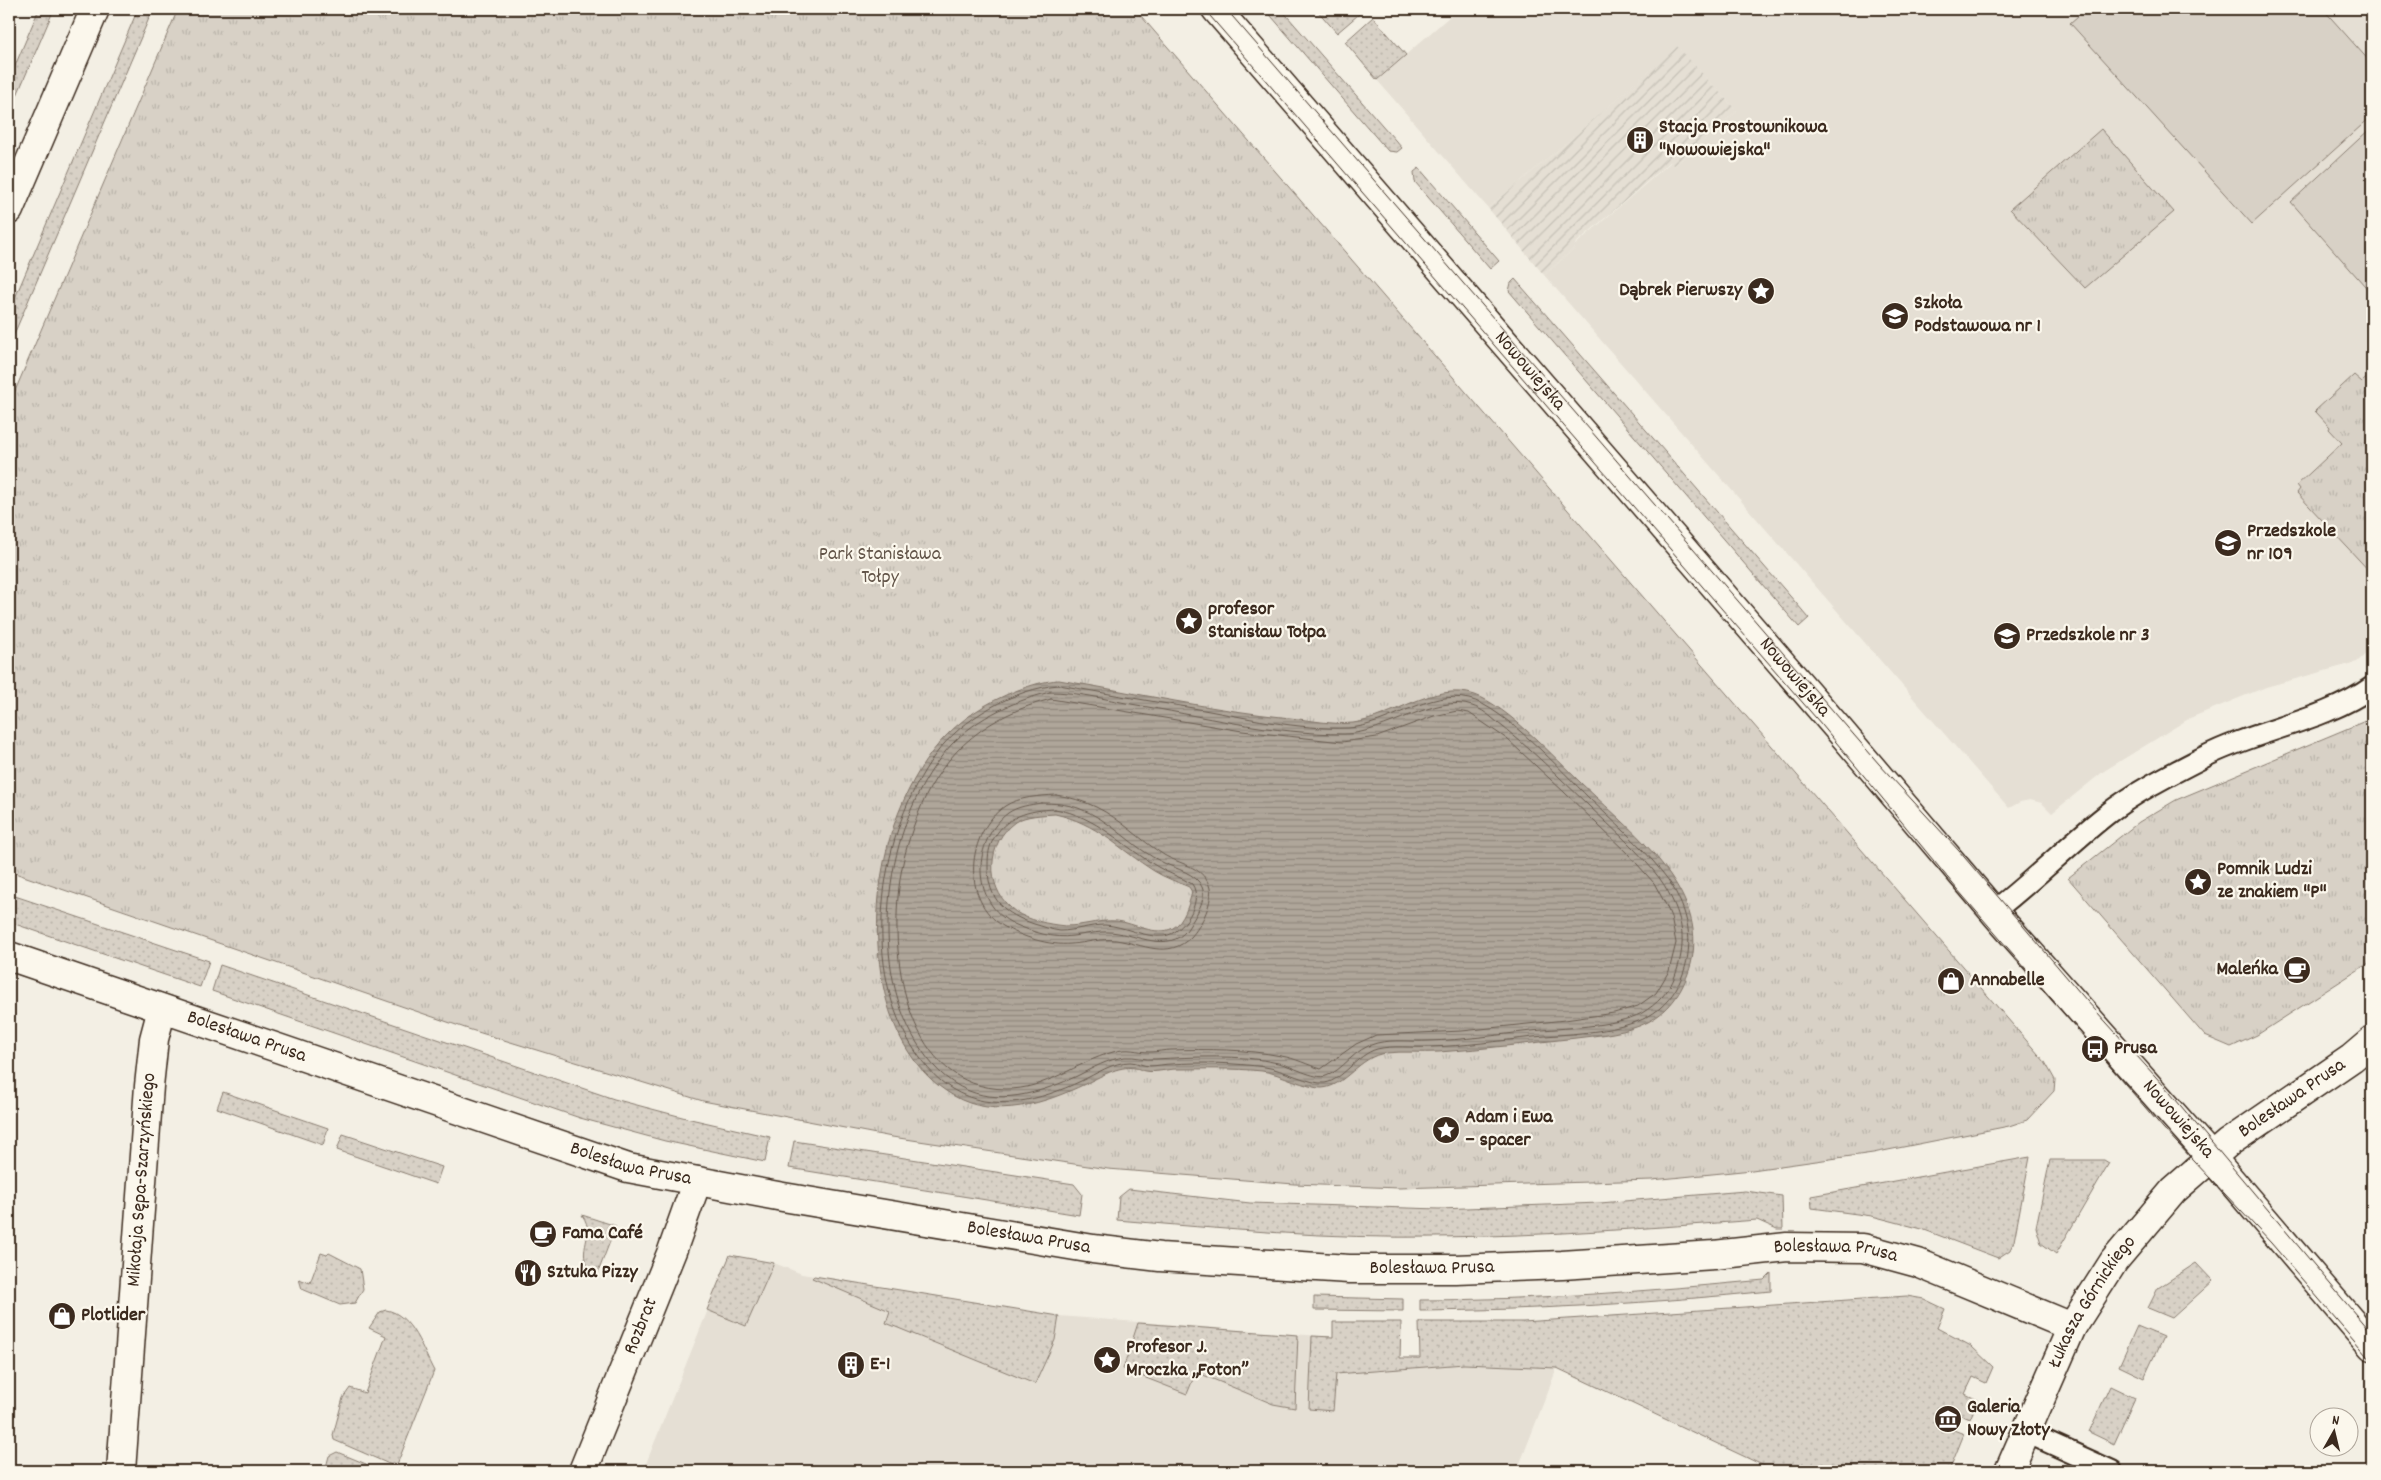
<svg xmlns="http://www.w3.org/2000/svg" width="2381" height="1480" font-family="Dekko,sans-serif">
<style>
.built{fill:#e5dfd4}
.industrial{fill:url(#industrial-furrows)}
.grass{fill:url(#grass-dots);stroke:#8a7e72}
.park{fill:url(#park-tufts);stroke:#8a7e72}
.garden{fill:#d8d1c6;stroke:#8a7e72}
.water{fill:url(#water-rules);stroke:#817468;fill-rule:evenodd}
.lines{fill:none;stroke-linecap:round;stroke-linejoin:round}
.shore{stroke:#695c50;stroke-width:1}
.lane-casing{stroke:#3b2a1e;stroke-width:24}
.street-casing{stroke:#3b2a1e;stroke-width:31}
.secondary-casing{stroke:#3b2a1e;stroke-width:31}
.lane{stroke:#fbf7ec;stroke-width:20}
.street{stroke:#fbf7ec;stroke-width:28}
.secondary{stroke:#fbf7ec;stroke-width:28}
.tram{stroke:#3b2a1e;stroke-width:1}
.labels{text-anchor:middle;dominant-baseline:central;stroke-width:4.5;stroke-linejoin:round;paint-order:stroke}
.poi-label{font-size:20px;font-weight:bold;fill:#3b2a1e;stroke:#fbf7ec;text-anchor:start}
.street-label{font-size:20px;fill:#3b2a1e;stroke:#fbf7ec}
.park-label{font-size:20px;fill:#625448;stroke:#fbf7ec}
</style>
<defs>
<pattern id="industrial-furrows" width="10" height="10" patternUnits="userSpaceOnUse" patternTransform="scale(1.25)"><rect width="10" height="10" fill="#e5dfd4"/><path d="M-1 1l2-2M0 10L10 0M9 11l2-2" fill="none" stroke="#c5c0b6"/></pattern>
<pattern id="grass-dots" width="8" height="8" patternUnits="userSpaceOnUse" patternTransform="scale(1.25)"><rect width="8" height="8" fill="#d8d1c6"/><path d="M2 2h.1M6 6h.1" fill="none" stroke="#bab4aa" stroke-width="1.8" stroke-linecap="round"/></pattern>
<pattern id="park-tufts" width="24" height="20" patternUnits="userSpaceOnUse" patternTransform="scale(1.25)"><rect width="24" height="20" fill="#d8d1c6"/><path d="M3 7l-1-3M5 7V3M7 7l1-3M15 17l-1-3M17 17v-4M19 17l1-3" fill="none" stroke="#bab4aa"/></pattern>
<pattern id="water-rules" width="6" height="5" patternUnits="userSpaceOnUse" patternTransform="scale(1.25)"><rect width="6" height="5" fill="#afa69a"/><path d="M0 2.5h6" fill="none" stroke="#90877d"/></pattern>
</defs>
<rect width="100%" height="100%" fill="#f3efe4"/>
<filter id="ink" filterUnits="userSpaceOnUse"><feTurbulence type="fractalNoise" baseFrequency=".02" numOctaves="2"/><feDisplacementMap in="SourceGraphic" scale="10" xChannelSelector="R" yChannelSelector="G"/><feConvolveMatrix kernelMatrix="1 2 1 2 8 2 1 2 1" color-interpolation-filters="sRGB"/></filter>
<g filter="url(#ink)">
<path class="built" d="M 1458,9 L 2372,9 L 2372,648 L 2357,662 L 2266,687 L 2190,718 L 2104,771 L 2052,813 L 2042,803 L 2030,800 L 2020,802 L 2009,808 L 1544,275 L 1575,248 L 1575,245 L 1671,162 L 1674,166 L 1737,111 L 1677,47 L 1563,146 L 1488,208 L 1377,80 Z
M 730,1255 L 774,1263 L 802,1274 L 1059,1316 L 1333,1337 L 1336,1373 L 1464,1364 L 1557,1368 L 1517,1471 L 643,1471 Z"/>
<path class="industrial" d="M 1677,46 L 1737,111 L 1674,166 L 1670,162 L 1575,244 L 1575,248 L 1544,275 L 1488,208 L 1563,146 Z"/>
<path class="grass" d="M 39,9 L 54,9 L 9,114 L 9,80 Z
M 138,9 L 153,9 L 9,346 L 9,312 Z
M 1265,9 L 1281,9 L 1402,148 L 1397,152 L 1388,151 Z
M 1316,9 L 1365,9 L 1337,33 Z
M 1373,17 L 1406,55 L 1377,80 L 1345,42 Z
M 1419,168 L 1499,261 L 1490,269 L 1415,182 L 1414,172 Z
M 1515,279 L 1809,618 L 1799,627 L 1509,291 L 1511,283 Z
M 9,894 L 209,961 L 200,987 L 9,922 Z
M 220,965 L 614,1099 L 686,1118 L 770,1137 L 765,1162 L 665,1141 L 580,1118 L 212,991 Z
M 223,1092 L 328,1128 L 323,1145 L 217,1108 Z
M 343,1134 L 442,1167 L 436,1184 L 337,1150 Z
M 794,1141 L 1074,1184 L 1082,1194 L 1079,1215 L 789,1168 Z
M 2030,1157 L 2014,1241 L 2010,1250 L 1998,1258 L 1922,1229 L 1872,1216 L 1812,1208 L 1811,1196 Z
M 2050,1160 L 2104,1160 L 2109,1163 L 2056,1254 L 2041,1243 L 2036,1227 Z
M 1129,1189 L 1250,1203 L 1439,1209 L 1600,1203 L 1745,1191 L 1782,1196 L 1783,1229 L 1777,1229 L 1757,1220 C 1651,1228 1544,1236 1437,1237 C 1330,1239 1223,1229 1117,1220 L 1119,1197 Z
M 582,1215 L 616,1226 L 597,1275 C 569,1254 599,1238 582,1215 Z
M 321,1253 L 327,1255 L 329,1253 L 360,1269 L 363,1289 L 355,1303 L 340,1305 L 302,1289 L 299,1279 L 310,1283 Z
M 730,1255 L 774,1263 L 746,1326 L 707,1310 Z
M 2196,1263 L 2213,1281 L 2172,1318 L 2148,1308 L 2158,1288 Z
M 1771,1273 L 1771,1291 C 1654,1303 1538,1310 1420,1311 L 1420,1300 C 1535,1300 1649,1291 1764,1280 Z
M 814,1276 L 1059,1316 L 1055,1340 L 1035,1384 L 886,1323 L 890,1311 L 812,1278 Z
M 1907,1296 L 1924,1299 L 1945,1309 L 1937,1328 L 1971,1346 L 1993,1367 L 1986,1383 L 1973,1377 L 1965,1394 L 1978,1400 L 1970,1419 L 1944,1408 L 1938,1424 L 1964,1434 L 1949,1471 L 1775,1471 L 1557,1368 L 1464,1364 L 1336,1374 L 1333,1411 L 1309,1409 L 1312,1336 L 1333,1337 L 1333,1322 L 1401,1322 L 1400,1358 L 1420,1358 L 1419,1322 L 1523,1322 Z
M 1314,1297 L 1403,1299 L 1403,1311 L 1314,1310 Z
M 386,1310 C 412,1314 423,1351 434,1371 L 396,1467 L 334,1440 L 333,1435 L 343,1398 L 350,1388 L 365,1393 L 386,1336 L 369,1328 L 380,1312 Z
M 1138,1323 L 1298,1335 L 1295,1408 L 1273,1404 L 1196,1372 L 1187,1394 L 1123,1369 Z
M 2137,1326 L 2163,1337 L 2144,1378 L 2119,1366 Z
M 2110,1386 L 2135,1398 L 2114,1444 L 2089,1432 Z
M 337,1452 L 366,1464 L 370,1468 L 369,1471 L 325,1471 L 329,1456 Z"/>
<path class="park" d="M 178,9 L 1135,9 L 2045,1062 L 2055,1080 L 2054,1091 L 2027,1120 L 2009,1126 L 1873,1153 L 1752,1170 L 1652,1180 L 1399,1188 L 1294,1184 L 1108,1169 L 892,1137 L 703,1101 L 468,1029 L 9,871 L 9,405 Z
M 2101,129 L 2174,212 L 2085,288 L 2010,209 Z
M 2372,373 L 2372,574 L 2297,493 L 2300,489 L 2297,485 L 2342,443 L 2329,429 L 2330,427 L 2315,411 L 2354,375 L 2362,382 Z
M 2372,715 L 2372,961 L 2257,1035 L 2231,1047 L 2205,1036 L 2068,878 L 2139,822 L 2176,800 L 2370,719 Z"/>
<path class="garden" d="M 2086,9 L 2323,9 L 2372,64 L 2372,116 L 2252,224 L 2070,23 Z
M 2372,127 L 2372,294 L 2291,202 Z"/>
<path class="water" d="M 1059,680 C 1136,693 1212,710 1290,718 C 1310,720 1332,725 1353,723 C 1393,718 1434,681 1475,695 C 1507,706 1556,759 1581,783 C 1629,829 1710,889 1691,964 C 1684,989 1672,1009 1648,1022 C 1627,1033 1600,1035 1576,1038 C 1531,1043 1485,1049 1439,1052 C 1421,1053 1403,1051 1386,1053 C 1359,1056 1345,1087 1322,1088 C 1308,1089 1280,1073 1262,1071 C 1234,1068 1204,1069 1177,1069 C 1167,1069 1155,1073 1145,1071 C 1142,1071 1139,1068 1135,1068 C 1118,1065 1100,1077 1085,1084 C 1046,1103 995,1120 954,1096 C 868,1047 865,908 894,825 C 917,760 952,715 1018,690 C 1032,685 1044,681 1059,680 ZM 1055,814 C 1097,823 1119,849 1154,871 C 1165,878 1178,882 1189,887 L 1192,892 C 1189,904 1184,922 1173,928 C 1156,937 1134,923 1117,921 C 1097,919 1077,929 1057,925 C 1043,923 1021,918 1011,908 C 985,886 987,842 1015,822 C 1026,815 1042,815 1055,814 Z"/>
<g class="lines">
<path class="shore" d="M 1059,685 C 1104,693 1148,701 1193,708 C 1243,717 1298,730 1348,728 C 1389,726 1428,689 1469,699 C 1502,706 1563,772 1589,798 C 1614,822 1641,845 1662,872 C 1669,880 1675,890 1679,899 C 1693,928 1692,961 1676,989 C 1667,1004 1653,1016 1636,1022 C 1605,1033 1567,1034 1533,1037 C 1499,1041 1464,1046 1429,1047 C 1412,1048 1393,1045 1377,1049 C 1356,1055 1343,1080 1325,1083 C 1311,1085 1282,1069 1265,1067 C 1235,1063 1201,1062 1171,1064 C 1165,1064 1156,1066 1150,1066 C 1143,1066 1137,1062 1130,1062 C 1113,1062 1096,1074 1081,1081 C 1041,1100 993,1114 952,1089 C 933,1077 922,1062 910,1043 C 861,960 880,831 935,755 C 961,719 1015,688 1059,685 Z
M 1050,692 C 1077,692 1105,699 1131,704 C 1201,716 1273,734 1344,734 C 1385,734 1436,693 1472,706 C 1482,709 1490,716 1498,723 C 1530,748 1559,777 1589,806 C 1613,829 1640,852 1660,879 C 1666,887 1671,897 1675,906 C 1685,930 1684,952 1675,976 C 1669,992 1657,1004 1642,1013 C 1615,1027 1561,1028 1531,1031 C 1497,1035 1463,1040 1429,1041 C 1412,1042 1394,1039 1377,1043 C 1354,1048 1343,1071 1326,1076 C 1315,1080 1290,1065 1278,1063 C 1240,1054 1193,1057 1155,1059 C 1144,1060 1136,1056 1125,1057 C 1108,1059 1093,1068 1077,1076 C 1045,1091 1004,1105 969,1091 C 945,1081 930,1064 917,1043 C 867,961 885,825 945,752 C 971,720 1010,702 1050,692 Z
M 1051,699 L 1242,731 L 1342,742 L 1377,737 L 1434,716 L 1457,711 L 1469,713 L 1507,739 L 1564,792 L 1629,855 L 1654,883 L 1666,905 L 1671,917 L 1676,943 L 1669,971 L 1656,993 L 1638,1006 L 1614,1013 L 1565,1020 L 1462,1031 L 1376,1035 L 1356,1044 L 1321,1069 C 1308,1065 1295,1058 1281,1056 C 1246,1049 1207,1049 1171,1050 C 1164,1050 1157,1052 1150,1052 C 1136,1052 1129,1047 1113,1052 C 1077,1062 1045,1090 1006,1089 C 907,1088 890,962 899,887 C 902,860 910,834 920,809 C 945,749 989,715 1051,699 Z
M 1056,795 C 1070,797 1083,801 1096,807 C 1121,819 1140,840 1164,855 C 1179,864 1202,866 1209,885 C 1215,900 1201,926 1191,937 C 1168,960 1143,944 1116,940 C 1100,938 1087,943 1071,944 C 1049,946 1022,937 1003,926 C 961,900 966,833 1005,806 C 1019,797 1039,796 1056,795 Z
M 1041,803 C 1054,803 1066,804 1078,808 C 1111,819 1133,849 1164,863 C 1176,869 1196,873 1202,887 C 1207,899 1196,915 1190,925 C 1174,954 1142,937 1118,933 C 1102,930 1089,934 1073,936 C 1054,939 1032,932 1014,924 C 970,903 972,840 1008,813 C 1018,806 1030,805 1041,803 Z
M 1055,809 C 1097,816 1122,846 1158,867 C 1169,874 1181,877 1192,884 C 1204,901 1183,934 1164,936 C 1145,938 1124,926 1105,925 C 1089,925 1075,931 1060,931 C 1051,930 1042,926 1034,924 C 1005,914 988,900 988,868 C 988,859 988,850 992,842 C 1004,816 1029,810 1055,809 Z"/>
<g class="lane-casing">
<path id="lane" d="M 1994,911 C 2033,881 2068,845 2106,815 C 2135,792 2171,774 2204,757 C 2256,730 2325,721 2372,687
M 2026,1432 L 2112,1471"/>
</g>
<g class="street-casing">
<g id="street">
<path id="s1" d="M 9,956 L 628,1168 L 783,1197 L 1093,1249 L 1160,1257 L 1349,1269 L 1455,1269 L 1562,1265 L 1714,1255 L 1787,1247 L 1863,1248 L 1918,1263 L 2072,1327"/>
<path id="s2" d="M 121,1471 L 149,1086 L 154,1039 L 162,1009"/>
<path id="s3" d="M 583,1471 L 672,1251 L 697,1181"/>
<path id="s4" d="M 2009,1471 L 2072,1327 L 2114,1261 L 2174,1190 L 2228,1143 L 2352,1058 L 2372,1041"/>
</g>
</g>
<g class="secondary-casing">
<g id="secondary">
<path id="s5" d="M 1216,9 L 1841,732 L 2005,925 L 2211,1157 L 2372,1346"/>
<path d="M 9,210 L 95,9"/>
</g>
</g>
<use href="#lane" class="lane"/>
<use href="#street" class="street"/>
<use href="#secondary" class="secondary"/>
<path class="tram" d="M 1204,9 L 1822,725 L 1957,889 L 2163,1128 L 2271,1243 L 2372,1361
M 1226,9 L 1879,764 L 1959,851 L 2087,1001 L 2165,1087 L 2372,1334"/>
</g>
</g>
<defs>
<g id="building-disc" transform="scale(1.4375)"><circle r="9.5" fill="#3b2a1e" stroke="#fbf7ec"/><path d="M-4-6H4V6H1V3H-1V6H-4ZM-2.5-4.3h1.7v1.8h-1.7ZM.8-4.3h1.7v1.8H.8ZM-2.5-1h1.7V.8h-1.7ZM.8-1h1.7V.8H.8Z" fill="#fff"/></g>
<g id="sight-disc" transform="scale(1.4375)"><circle r="9.5" fill="#3b2a1e" stroke="#fbf7ec"/><path d="M0-6L1.8-2.2L6-1.7L2.9 1.2L3.7 5.4L0 3.3L-3.7 5.4L-2.9 1.2L-6-1.7L-1.8-2.2Z" fill="#fff"/></g>
<g id="school-disc" transform="scale(1.4375)"><circle r="9.5" fill="#3b2a1e" stroke="#fbf7ec"/><path d="M0-5L7-2L0 1L-7-2ZM-4 1L0 2.5L4 1V4Q0 6-4 4Z" fill="#fff"/></g>
<g id="cafe-disc" transform="scale(1.4375)"><circle r="9.5" fill="#3b2a1e" stroke="#fbf7ec"/><path d="M-5.5-4.5H6V0H3Q3 3.5 0 3.5H-2.5Q-5.5 3.5-5.5 0ZM3-3.2v2h1.7v-2ZM-6 4.5H4V6H-6Z" fill="#fff"/></g>
<g id="shop-disc" transform="scale(1.4375)"><circle r="9.5" fill="#3b2a1e" stroke="#fbf7ec"/><path d="M-5-2.5h2.3a2.7 3.5 0 0 1 5.4 0H5L5.5 6h-11ZM-1.5-2.5h3a1.5 2.3 0 0 0-3 0Z" fill="#fff"/></g>
<g id="bus-disc" transform="scale(1.4375)"><circle r="9.5" fill="#3b2a1e" stroke="#fbf7ec"/><path d="M-5-6H5V4H4V6H2V4H-2V6H-4V4H-5ZM-3.5-4V0h7V-4ZM-3.5 1.2v1.5H-2V1.2ZM2 1.2v1.5H3.5V1.2Z" fill="#fff"/></g>
<g id="restaurant-disc" transform="scale(1.4375)"><circle r="9.5" fill="#3b2a1e" stroke="#fbf7ec"/><path d="M-5-6h1v4h1v-4h1v4h1v-4h1v5L-1.5 .5V6h-2V.5L-5-1ZM5-6V6H3V1.5H1.5Q1.5-4 5-6Z" fill="#fff"/></g>
<g id="museum-disc" transform="scale(1.4375)"><circle r="9.5" fill="#3b2a1e" stroke="#fbf7ec"/><path d="M0-6L6-3V-2H-6V-3ZM-5-1h2V3h-2ZM-1-1h2V3h-2ZM3-1h2V3H3ZM-6 4H6V6H-6Z" fill="#fff"/></g>
</defs>
<g fill-rule="evenodd">
<use href="#building-disc" x="1640" y="140"/>
<use href="#sight-disc" x="1761" y="291"/>
<use href="#school-disc" x="1895" y="316"/>
<use href="#school-disc" x="2228" y="543"/>
<use href="#sight-disc" x="1189" y="621"/>
<use href="#school-disc" x="2007" y="636"/>
<use href="#sight-disc" x="2198" y="882"/>
<use href="#cafe-disc" x="2297" y="970"/>
<use href="#shop-disc" x="1951" y="981"/>
<use href="#bus-disc" x="2095" y="1049"/>
<use href="#sight-disc" x="1446" y="1130"/>
<use href="#cafe-disc" x="543" y="1234"/>
<use href="#restaurant-disc" x="528" y="1273"/>
<use href="#shop-disc" x="62" y="1316"/>
<use href="#sight-disc" x="1107" y="1360"/>
<use href="#building-disc" x="851" y="1365"/>
<use href="#museum-disc" x="1948" y="1419"/>
</g>
<g class="labels">
<g class="poi-label">
<text x="1659" y="128">Stacja Prostownikowa<tspan x="1659" dy="23">"Nowowiejska"</tspan></text>
<text x="1742" y="291" text-anchor="end">Dąbrek Pierwszy</text>
<text x="1914" y="304">Szkoła<tspan x="1914" dy="23">Podstawowa nr 1</tspan></text>
<text x="2247" y="532">Przedszkole<tspan x="2247" dy="23">nr 109</tspan></text>
<text x="1208" y="610">profesor<tspan x="1208" dy="23">Stanisław Tołpa</tspan></text>
<text x="2026" y="636">Przedszkole nr 3</text>
<text x="2217" y="870">Pomnik Ludzi<tspan x="2217" dy="23">ze znakiem "P"</tspan></text>
<text x="2278" y="970" text-anchor="end">Maleńka</text>
<text x="1970" y="981">Annabelle</text>
<text x="2114" y="1049">Prusa</text>
<text x="1465" y="1118">Adam i Ewa<tspan x="1465" dy="23">– spacer</tspan></text>
<text x="562" y="1234">Fama Café</text>
<text x="547" y="1273">Sztuka Pizzy</text>
<text x="81" y="1316">Plotlider</text>
<text x="1126" y="1348">Profesor J.<tspan x="1126" dy="23">Mroczka „Foton”</tspan></text>
<text x="870" y="1365">E-1</text>
<text x="1967" y="1408">Galeria<tspan x="1967" dy="23">Nowy Złoty</tspan></text>
</g>
<g class="street-label">
<text stroke="none"><textPath href="#s5" startOffset="479">Nowowiejska</textPath></text>
<text stroke="none"><textPath href="#s5" startOffset="884">Nowowiejska</textPath></text>
<text stroke="none"><textPath href="#s1" startOffset="251">Bolesława Prusa</textPath></text>
<text stroke="none"><textPath href="#s4" startOffset="478">Bolesława Prusa</textPath></text>
<text stroke="none"><textPath href="#s5" startOffset="1469">Nowowiejska</textPath></text>
<text stroke="none"><textPath href="#s1" startOffset="656">Bolesława Prusa</textPath></text>
<text stroke="none"><textPath href="#s2" startOffset="292">Mikołaja Sępa-Szarzyńskiego</textPath></text>
<text stroke="none"><textPath href="#s1" startOffset="1061">Bolesława Prusa</textPath></text>
<text stroke="none"><textPath href="#s1" startOffset="1871">Bolesława Prusa</textPath></text>
<text stroke="none"><textPath href="#s1" startOffset="1466">Bolesława Prusa</textPath></text>
<text stroke="none"><textPath href="#s4" startOffset="189">Łukasza Górnickiego</textPath></text>
<text stroke="none"><textPath href="#s3" startOffset="156">Rozbrat</textPath></text>
</g>
<g class="park-label">
<text x="880" y="555">Park Stanisława<tspan x="880" dy="23">Tołpy</tspan></text>
</g>
</g>
<rect width="2381" height="1480" fill="none" stroke="#fbf7ec" stroke-width="30"/>
<rect x="15" y="15" width="2351" height="1450" fill="none" stroke="#3b2a1e" stroke-width="2" filter="url(#ink)"/>
<g transform="translate(2334 1432) rotate(8)"><circle r="24" fill="#fbf7ec" stroke="#aea59a"/>
<path d="M0-4L9 19L0 12L-9 19Z" fill="#3b2a1e"/>
<text y="-8" font-size="14" font-weight="bold" text-anchor="middle" fill="#3b2a1e">N</text>
</g>
</svg>
